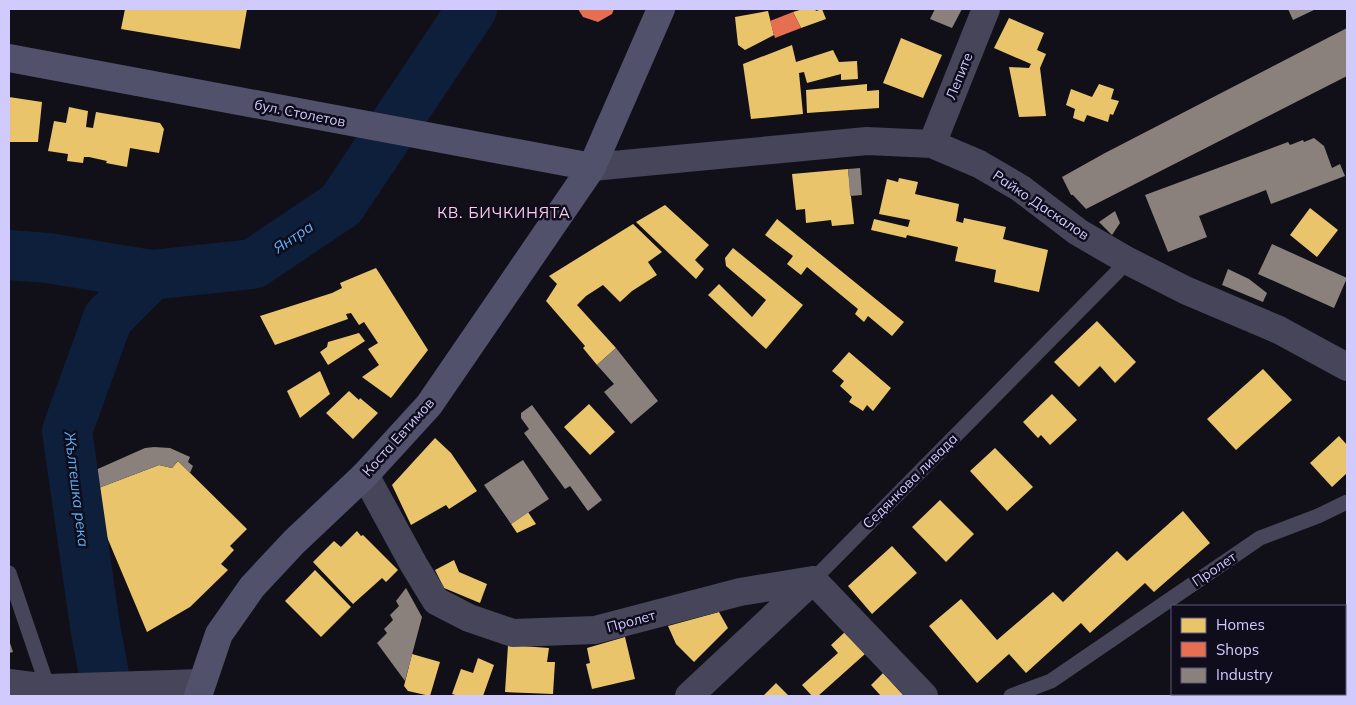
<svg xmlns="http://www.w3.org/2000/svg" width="1356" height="705" font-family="Mulish,sans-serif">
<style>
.homes{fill:#e9c46a}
.shops{fill:#e76f51}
.industry{fill:#8a817c}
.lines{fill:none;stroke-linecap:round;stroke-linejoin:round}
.river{stroke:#0d1f3b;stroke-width:50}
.lane{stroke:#464559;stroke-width:15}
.street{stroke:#464559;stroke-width:28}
.secondary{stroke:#52516c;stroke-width:28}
.labels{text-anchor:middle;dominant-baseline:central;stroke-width:5;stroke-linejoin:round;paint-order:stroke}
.street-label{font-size:14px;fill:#d0cafd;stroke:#0f0c1c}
.neighbourhood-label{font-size:15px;letter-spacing:1px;fill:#fdcceb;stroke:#0f0c1c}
.water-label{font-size:15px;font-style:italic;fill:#5db0f7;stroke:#0f0c1c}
</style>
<rect width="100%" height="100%" fill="#111018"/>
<path class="homes" d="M 125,9 L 247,9 L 240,49 L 121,29 Z
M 803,9 L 815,9 L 816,11 L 822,9 L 826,19 L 801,28 L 793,12 Z
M 768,11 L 774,35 L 745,50 L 738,45 L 735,17 Z
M 1009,18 L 1044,33 L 1037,50 L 1046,54 L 1040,68 L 1046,116 L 1019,117 L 1009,67 L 1029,68 L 1031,64 L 994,48 Z
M 901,38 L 942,55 L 923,98 L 883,83 Z
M 792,45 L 796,62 L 833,50 L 839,62 L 857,61 L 858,79 L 841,80 L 841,74 L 807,83 L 804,72 L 799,73 L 803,114 L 751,119 L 743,64 Z
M 867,84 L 867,91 L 879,90 L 879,108 L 807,113 L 806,90 Z
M 1099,84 L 1114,89 L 1111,99 L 1119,101 L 1113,115 L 1110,114 L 1108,122 L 1087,115 L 1084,122 L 1073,118 L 1075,109 L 1066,105 L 1071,89 L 1092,97 Z
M 9,97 L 42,102 L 38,142 L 9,142 Z
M 69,107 L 88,111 L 86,127 L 93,128 L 96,112 L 160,123 L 164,129 L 159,153 L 130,148 L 127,167 L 106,163 L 107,161 L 89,157 L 84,157 L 83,163 L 67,161 L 68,154 L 48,151 L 54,121 L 66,123 Z
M 848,169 L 854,224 L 832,226 L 831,220 L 806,223 L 805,209 L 796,210 L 792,174 Z
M 899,178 L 918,182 L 915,194 L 959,204 L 956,221 L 963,223 L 964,218 L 1006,227 L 1003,239 L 1048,250 L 1039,292 L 994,282 L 996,270 L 955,261 L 958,247 L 907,235 L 906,238 L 871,230 L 874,219 L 908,227 L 910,220 L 879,214 L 887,179 L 898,182 Z
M 665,205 L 709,245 L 695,260 L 704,269 L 696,279 L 636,222 Z
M 1310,208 L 1338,230 L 1317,257 L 1290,235 Z
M 777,219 L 904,322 L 892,336 L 868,316 L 864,322 L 855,314 L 858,309 L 807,267 L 801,275 L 787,264 L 793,256 L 765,235 Z
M 633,224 L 662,252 L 648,262 L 657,275 L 632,291 L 620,302 L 603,285 L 586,296 L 577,305 L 616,348 L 597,365 L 583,348 L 585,346 L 546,301 L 557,284 L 549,276 Z
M 733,248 L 803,305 L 766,349 L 708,295 L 719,284 L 752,317 L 766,300 L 726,266 L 725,258 Z
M 376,268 L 428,350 L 391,398 L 362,377 L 379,365 L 368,349 L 378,343 L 364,322 L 359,325 L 351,313 L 346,314 L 348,319 L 275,345 L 260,316 L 332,293 L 342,288 L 340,283 Z
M 1097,321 L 1136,362 L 1115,383 L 1100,366 L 1079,387 L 1054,362 Z
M 359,333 L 365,341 L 328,365 L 320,352 L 327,347 L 328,342 Z
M 849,352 L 891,388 L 873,411 L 867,405 L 863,411 L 849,402 L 852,397 L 840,386 L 844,381 L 832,371 Z
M 1263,369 L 1292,400 L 1236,450 L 1207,419 Z
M 320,371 L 330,394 L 300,418 L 287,391 Z
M 349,391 L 359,400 L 360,398 L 378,413 L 353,439 L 326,413 Z
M 1052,394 L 1077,420 L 1050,445 L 1041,435 L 1038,438 L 1023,422 Z
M 589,404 L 615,432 L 590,455 L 564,427 Z
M 1339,436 L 1347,445 L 1347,473 L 1332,487 L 1310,463 Z
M 435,438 L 451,453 L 477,491 L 449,509 L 446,505 L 411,525 L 392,485 Z
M 995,448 L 1033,487 L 1007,511 L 970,471 Z
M 178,461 L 247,529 L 230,546 L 234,550 L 221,564 L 228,570 L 190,607 L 147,632 L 88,492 L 159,465 L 172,468 Z
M 940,500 L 974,534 L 946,562 L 912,527 Z
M 1183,511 L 1210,543 L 1154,592 L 1145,583 L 1090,633 L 1081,623 L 1026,673 L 1009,654 L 977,683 L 929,626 L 961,599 L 997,640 L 1053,592 L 1063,602 L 1117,551 L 1127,561 Z
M 528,512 L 536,524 L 517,533 L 511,524 Z
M 357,531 L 361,536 L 363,535 L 398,570 L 386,582 L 382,578 L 353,604 L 313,562 L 334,541 L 341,547 Z
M 892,546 L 917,573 L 872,614 L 848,586 Z
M 454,560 L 459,572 L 487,584 L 480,603 L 444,588 L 435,570 Z
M 315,570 L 351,607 L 321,637 L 285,601 Z
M 719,612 L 728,628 L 694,662 L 676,644 L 668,626 Z
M 845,632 L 865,654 L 818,696 L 812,696 L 802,685 L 838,653 L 831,645 Z
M 625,637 L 635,679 L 592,689 L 586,664 L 590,663 L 587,648 Z
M 508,645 L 549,648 L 547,662 L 555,662 L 553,694 L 505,692 Z
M 412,654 L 440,662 L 430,696 L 408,691 L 404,686 Z
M 478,658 L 494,665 L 483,696 L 459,696 L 452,694 L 461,669 L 473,673 Z
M 883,673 L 904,696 L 881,696 L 871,685 Z
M 776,683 L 789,696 L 763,696 Z"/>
<path class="shops" d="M 578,9 L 614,9 L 612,14 L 598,22 L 583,17 Z
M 793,12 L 801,28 L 775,38 L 770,21 Z"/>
<path class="industry" d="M 935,9 L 962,9 L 952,28 L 930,19 Z
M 1288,9 L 1316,9 L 1293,20 Z
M 1347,28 L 1347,76 L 1086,209 L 1073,195 L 1071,195 L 1062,177 L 1105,153 Z
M 1314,138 L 1324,146 L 1332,168 L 1340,164 L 1345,176 L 1271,204 L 1266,190 L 1199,216 L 1207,237 L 1168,252 L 1145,195 L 1288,142 L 1290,145 L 1303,140 L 1304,142 Z
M 860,168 L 862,195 L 850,196 L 848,169 Z
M 1115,211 L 1120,223 L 1112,235 L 1099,222 Z
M 1272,244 L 1347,278 L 1334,308 L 1258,274 Z
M 1228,269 L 1249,279 L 1267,293 L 1263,302 L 1222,285 Z
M 616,348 L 658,401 L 631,424 L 604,392 L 614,384 L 597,365 Z
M 532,405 L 602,500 L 588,511 L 570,486 L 565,489 L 524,433 L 529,429 L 521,418 L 521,413 Z
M 154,447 L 170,448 L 190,457 L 188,462 L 193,466 L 190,473 L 178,461 L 172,468 L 159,465 L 88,492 L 82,476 L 145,448 Z
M 523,460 L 549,499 L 511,524 L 484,485 Z
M 406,588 L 422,617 L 405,681 L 377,643 L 387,633 L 384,629 L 393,620 L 390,615 L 399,606 L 396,601 Z
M 9,640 L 13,652 L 9,653 Z"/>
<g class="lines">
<path class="river" d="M 9,255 L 48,258 L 151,275 L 253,264 L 341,205 L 472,9
M 108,696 L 95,626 L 67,431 L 108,318 L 151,275"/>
<path class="lane" d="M 9,573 L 48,688
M 813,580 L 1128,261
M 1011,696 L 1051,681 L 1260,538 L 1318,516 L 1347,502"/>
<path class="street" d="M 932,144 L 986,9
M 592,167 L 867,141 L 932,144 L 979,164 L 1020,188 L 1078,232 L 1128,261 L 1185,290 L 1279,330 L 1347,367
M 365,475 L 414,565 L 436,601 L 469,618 L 513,633 L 595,630 L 740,592 L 813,580
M 813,580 L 924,696
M 9,683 L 48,688 L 201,683
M 689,696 L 813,580"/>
<path class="secondary" d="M 9,58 L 592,167
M 198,696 L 219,634 L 252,587 L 294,542 L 365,475 L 429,405 L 592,167 L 661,9"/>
</g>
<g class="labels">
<g class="street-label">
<text transform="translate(959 76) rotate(-68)">Лепите</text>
<text transform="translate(300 113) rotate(11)">бул. Столетов</text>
<text transform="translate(1041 205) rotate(34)">Райко Даскалов</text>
<text transform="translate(398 437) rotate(-48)">Коста Евтимов</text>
<text transform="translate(910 481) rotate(-45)">Седянкова ливада</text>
<text transform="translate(1214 569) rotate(-34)">Пролет</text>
<text transform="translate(631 621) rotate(-15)">Пролет</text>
</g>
<g class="neighbourhood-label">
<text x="504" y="212">КВ. БИЧКИНЯТА</text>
</g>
<g class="water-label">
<text transform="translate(293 237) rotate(-34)">Янтра</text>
<text transform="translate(77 489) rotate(83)">Жълтешка река</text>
</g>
</g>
<rect width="1356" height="705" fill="none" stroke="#d0cafd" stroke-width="20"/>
<rect x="1171" y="605" width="175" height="90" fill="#0f0c1c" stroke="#5c5876"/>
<rect x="1181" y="618" width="25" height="15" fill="#e9c46a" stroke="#5c5876"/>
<text x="1216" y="630" font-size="15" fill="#d0cafd">Homes</text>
<rect x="1181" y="642" width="25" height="15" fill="#e76f51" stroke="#5c5876"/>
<text x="1216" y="655" font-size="15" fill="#d0cafd">Shops</text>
<rect x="1181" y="668" width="25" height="15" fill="#8a817c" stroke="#5c5876"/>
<text x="1216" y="680" font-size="15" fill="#d0cafd">Industry</text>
</svg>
